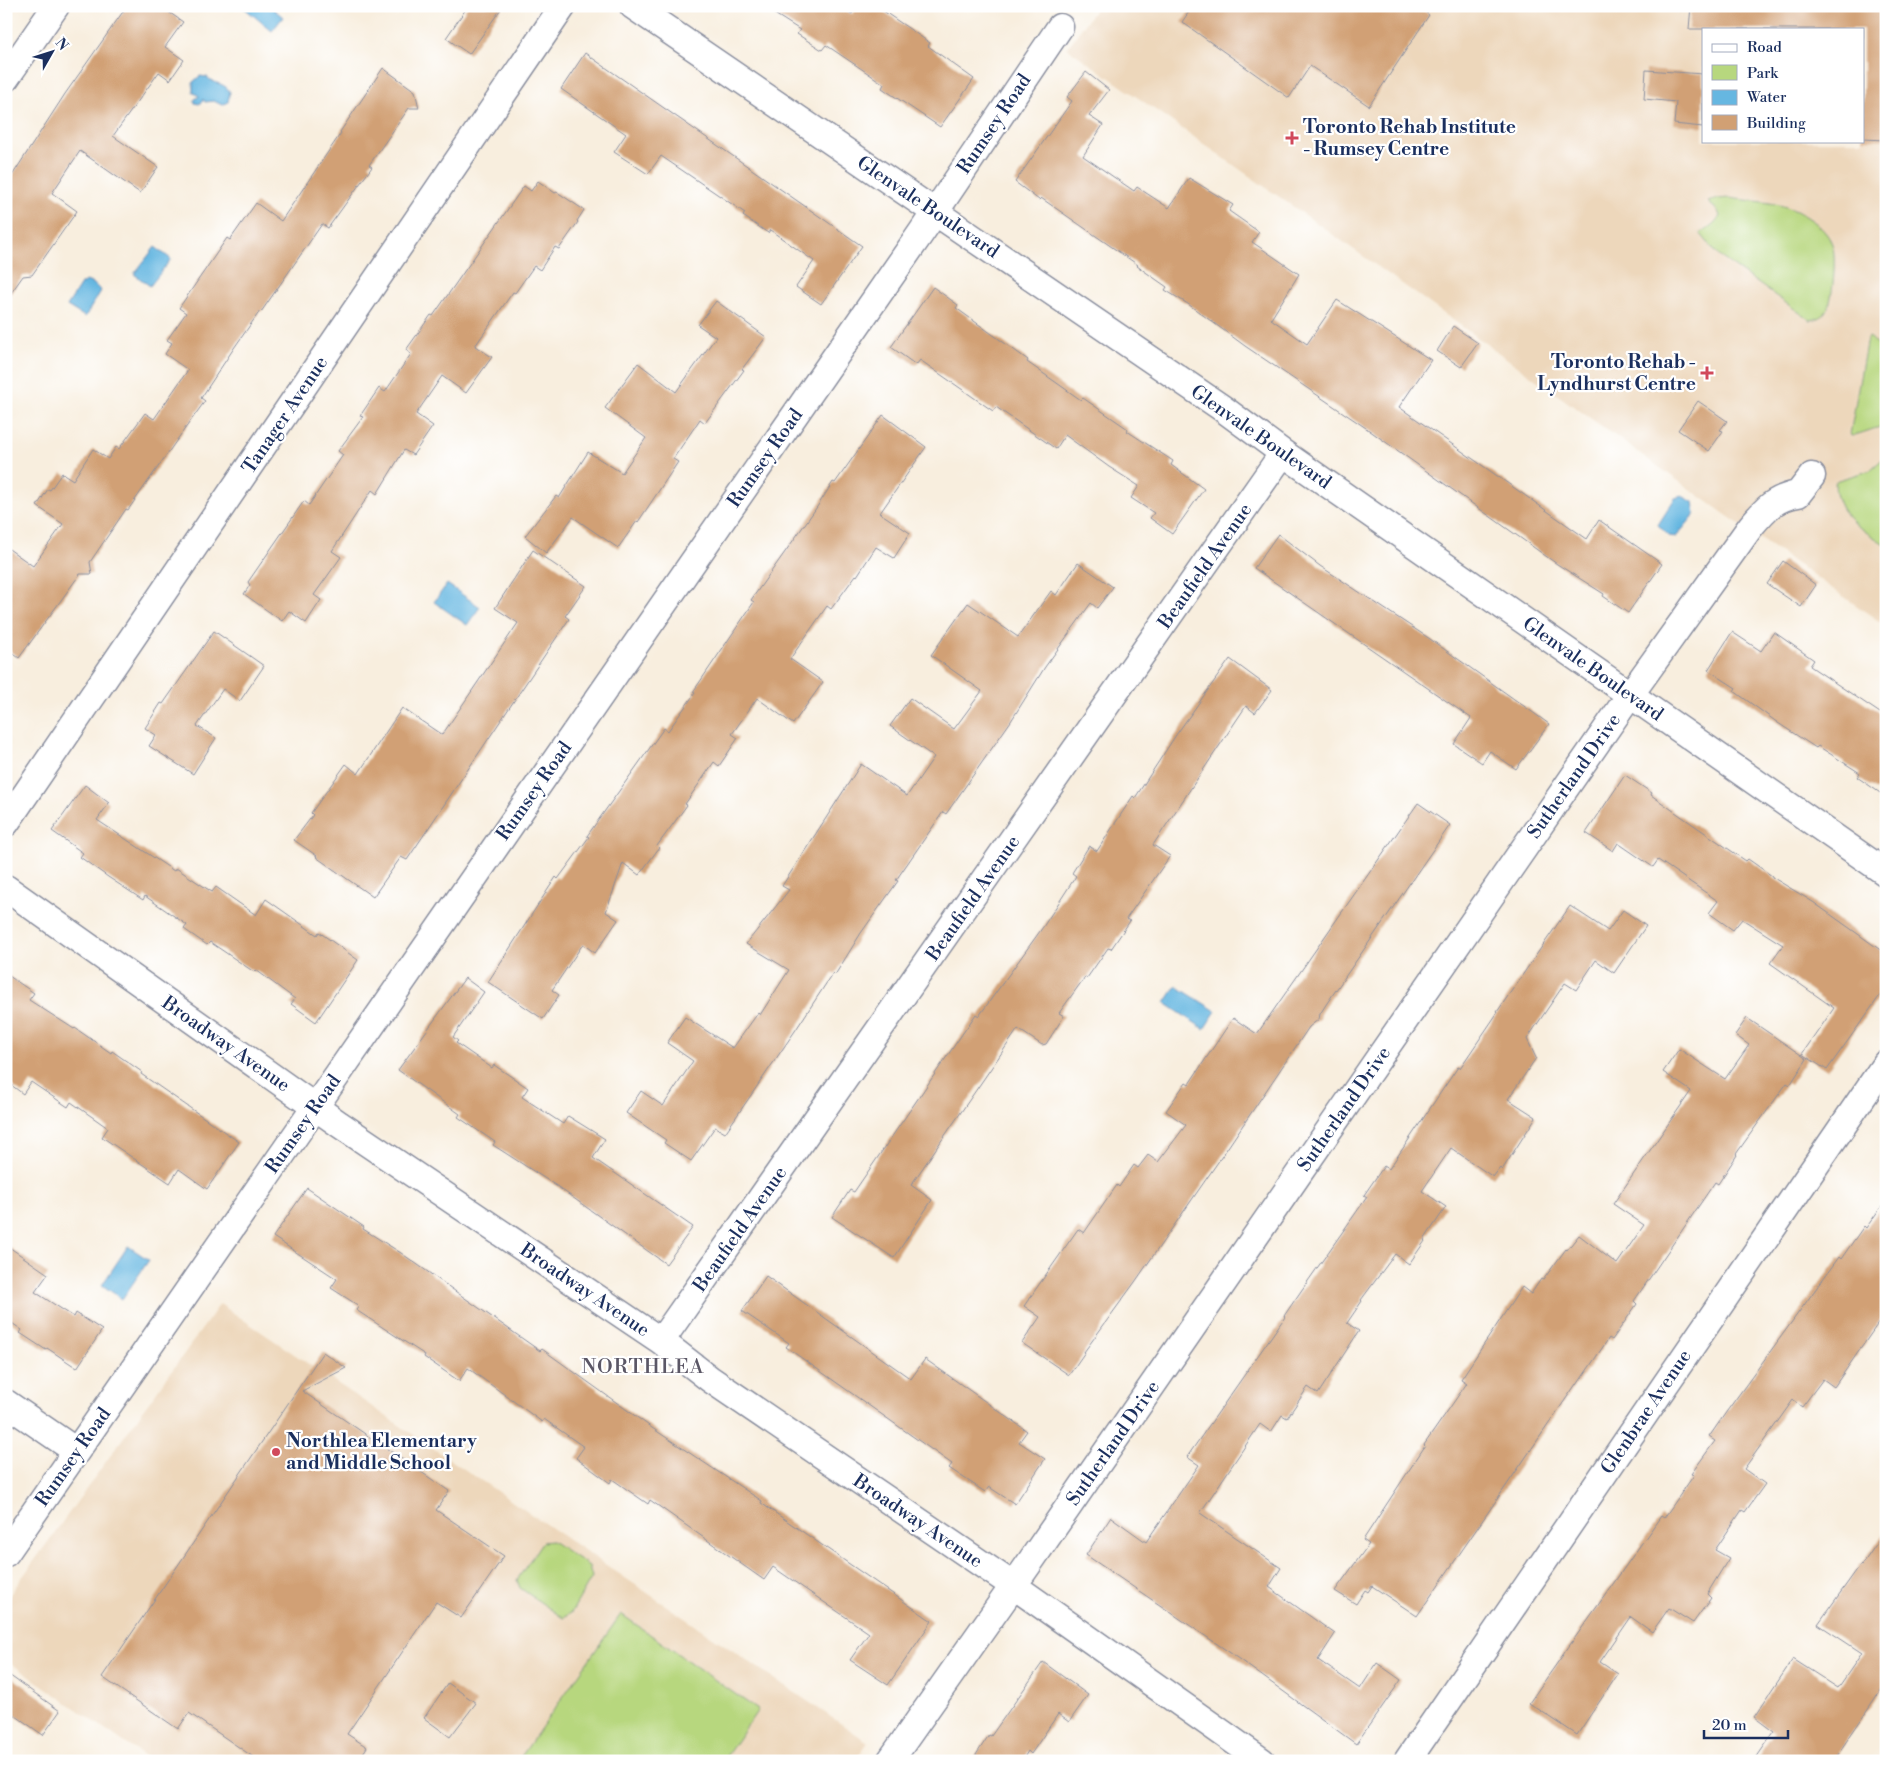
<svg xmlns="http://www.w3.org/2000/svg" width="1892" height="1767" font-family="'Libre Bodoni',serif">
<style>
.built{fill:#edd7bb;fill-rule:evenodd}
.green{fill:#b7d77e;stroke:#69836e}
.water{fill:#66b7e1;stroke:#4073a0}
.building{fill:#d1a074}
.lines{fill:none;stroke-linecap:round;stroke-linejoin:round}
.street-casing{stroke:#8a8e9e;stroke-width:29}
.street{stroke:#fff;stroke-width:26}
.poi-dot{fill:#d1495b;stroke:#fff;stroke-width:2}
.labels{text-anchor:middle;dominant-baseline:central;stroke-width:4.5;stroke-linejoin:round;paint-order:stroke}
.street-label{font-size:19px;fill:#1b2f5e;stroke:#fff}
.poi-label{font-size:19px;font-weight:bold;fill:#1b2f5e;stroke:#fff;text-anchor:start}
.neighbourhood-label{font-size:20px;letter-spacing:1px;fill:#5b5766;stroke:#fff}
</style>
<rect width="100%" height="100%" fill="#fff"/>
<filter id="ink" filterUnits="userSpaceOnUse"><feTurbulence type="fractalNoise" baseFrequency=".02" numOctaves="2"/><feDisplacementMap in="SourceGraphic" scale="10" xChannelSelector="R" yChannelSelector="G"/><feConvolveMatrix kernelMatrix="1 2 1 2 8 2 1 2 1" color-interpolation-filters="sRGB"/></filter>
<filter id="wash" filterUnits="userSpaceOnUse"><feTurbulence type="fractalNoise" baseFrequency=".0096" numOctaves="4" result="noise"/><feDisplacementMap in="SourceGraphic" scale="20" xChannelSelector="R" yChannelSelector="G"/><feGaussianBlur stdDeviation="1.12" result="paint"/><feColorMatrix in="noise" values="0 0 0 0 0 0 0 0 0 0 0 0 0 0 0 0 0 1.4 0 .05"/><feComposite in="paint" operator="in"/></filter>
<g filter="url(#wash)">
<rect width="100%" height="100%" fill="#f8eede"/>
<path class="built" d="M 1098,6 L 1886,6 L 1886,626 L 1729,517 L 1325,229 L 1067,48 ZM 1703,29 L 1863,29 L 1863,141 L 1703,141 Z
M 220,1304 L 868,1742 L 855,1761 L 151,1761 L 6,1660 L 6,1600 Z"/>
<path class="green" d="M 1729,198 C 1762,203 1784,200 1813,221 C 1820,226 1829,235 1832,244 C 1837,255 1833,303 1826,312 C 1822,318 1816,319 1810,320 L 1719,256 L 1700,233 C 1708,230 1716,224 1720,216 L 1718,211 L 1708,202 L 1718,199 Z
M 1868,337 L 1886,349 L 1886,425 L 1852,436 L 1850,435 L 1867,338 Z
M 1886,456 L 1886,545 C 1860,528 1836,517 1835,482 L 1838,480 L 1869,471 Z
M 552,1541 L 589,1566 L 592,1577 L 571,1613 L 563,1618 L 520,1588 L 517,1580 L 542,1542 Z
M 621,1614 L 758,1710 L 723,1761 L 518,1761 Z"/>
<path class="water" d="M 242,6 L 270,6 L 283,17 L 272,31 Z
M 200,76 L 207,77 C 216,86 223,81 230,92 L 228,102 L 222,105 L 214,101 L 205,102 L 203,99 L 203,101 L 199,104 L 195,103 L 194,100 L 199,96 L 193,92 L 193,82 Z
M 155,247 L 171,259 L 150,286 L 134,274 Z
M 86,281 L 94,284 L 101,291 L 85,317 L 67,306 L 81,284 Z
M 1682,496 L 1693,502 L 1695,514 L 1676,537 L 1669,536 L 1658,525 L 1675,498 Z
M 447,584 L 480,607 L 467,625 L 434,602 Z
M 1176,986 L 1216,1011 L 1204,1029 L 1165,1003 Z
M 128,1246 L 149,1260 L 122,1299 L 102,1285 Z"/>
<g id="blocks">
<path class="building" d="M 127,6 L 160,6 L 183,22 L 165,47 L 184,60 L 170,80 L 159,72 L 113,136 L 158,167 L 140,193 L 80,151 L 52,193 L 77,211 L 32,275 L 23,276 L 6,300 L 6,185 L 65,94 Z
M 468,6 L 503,6 L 469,54 L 446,38 Z
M 762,6 L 838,6 L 852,14 L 857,6 L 876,6 L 930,43 L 928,46 L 974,79 L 940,127 L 882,88 L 884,84 L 826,45 L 822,50 L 797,34 L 800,30 Z
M 1193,6 L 1418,6 L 1429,15 L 1369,106 L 1310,66 L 1289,98 L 1182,22 Z
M 1691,6 L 1886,6 L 1886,140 L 1863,139 L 1863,29 L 1689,29 Z
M 585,53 L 862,246 L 821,304 L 796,287 L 814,261 L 770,230 L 768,233 L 743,216 L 745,213 L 661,156 L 648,174 L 614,152 L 626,134 L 561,89 Z
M 383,68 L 415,91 L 419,108 L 409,108 L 369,165 L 372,167 L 328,228 L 322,224 L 261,312 L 260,311 L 234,348 L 201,398 L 205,401 L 179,437 L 128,510 L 126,509 L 90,562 L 92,574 L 80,574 L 19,658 L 6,648 L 6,547 L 33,566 L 63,524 L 37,506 L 48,489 L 50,490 L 62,473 L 73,480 L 93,449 L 108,459 L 116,447 L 119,449 L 145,413 L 154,419 L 188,370 L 165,354 L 172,343 L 167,340 L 186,313 L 179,308 L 227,238 L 230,240 L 256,203 L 281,221 L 341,133 L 340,132 Z
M 1646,70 L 1703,74 L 1703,127 L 1674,124 L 1676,102 L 1644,99 Z
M 1086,72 L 1109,90 L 1089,116 L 1103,125 L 1083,156 L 1134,191 L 1137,187 L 1169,208 L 1189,178 L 1233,205 L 1229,211 L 1259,232 L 1252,242 L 1299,274 L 1271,319 L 1307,344 L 1337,300 L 1431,360 L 1399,407 L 1587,539 L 1599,520 L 1662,564 L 1628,613 L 1603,596 L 1604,594 L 1557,564 L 1366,428 L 1245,346 L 1188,304 L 1165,290 L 1167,287 L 1137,266 L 1138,265 L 1041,198 L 1039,200 L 1015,182 L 1072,101 L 1067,97 Z
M 538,181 L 555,193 L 557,192 L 584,210 L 577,221 L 578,222 L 559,249 L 555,247 L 540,270 L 534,266 L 515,293 L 513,292 L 475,346 L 492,357 L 466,393 L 442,376 L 416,414 L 433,426 L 413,455 L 404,450 L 377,494 L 372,490 L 332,551 L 341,557 L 314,595 L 321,600 L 306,623 L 289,611 L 282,621 L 244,594 L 250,585 L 248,582 L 304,501 L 309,505 L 343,455 L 338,451 L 363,417 L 360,416 L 379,388 L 385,392 L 411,354 L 406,350 L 431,315 L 433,316 L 524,186 L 531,191 Z
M 933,287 L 958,305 L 956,308 L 1028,360 L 1027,362 L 1081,400 L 1083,398 L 1128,429 L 1127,431 L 1173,461 L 1171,465 L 1204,489 L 1172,534 L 1150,518 L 1154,513 L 1131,498 L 1139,486 L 1109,467 L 1065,435 L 1056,449 L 996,407 L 993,411 L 920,360 L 916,365 L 891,347 Z
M 716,301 L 766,337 L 742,369 L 744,370 L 705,423 L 700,419 L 673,459 L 678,462 L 638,522 L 637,521 L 618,548 L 573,517 L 546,553 L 525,536 L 556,496 L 559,498 L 588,452 L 622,473 L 646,438 L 605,408 L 638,363 L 676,392 L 716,337 L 698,325 Z
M 1453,326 L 1478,343 L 1461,367 L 1437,351 Z
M 1698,401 L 1727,421 L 1720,430 L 1723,431 L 1709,451 L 1678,430 Z
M 883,415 L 926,447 L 880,513 L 910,533 L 894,558 L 876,547 L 857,576 L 856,575 L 831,609 L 827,606 L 790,659 L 823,682 L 793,724 L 757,698 L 732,734 L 738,738 L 719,766 L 714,762 L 685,804 L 687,805 L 657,846 L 659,848 L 639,875 L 623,863 L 606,912 L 618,920 L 595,953 L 583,944 L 552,990 L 559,995 L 543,1019 L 488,982 L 556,877 L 558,879 L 589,837 L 587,836 L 664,728 L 668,731 L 695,693 L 693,692 L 754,602 L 751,600 L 817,507 L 833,482 L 835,483 Z
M 1278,534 L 1320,566 L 1430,639 L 1549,724 L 1516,769 L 1490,751 L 1482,763 L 1454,744 L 1471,718 L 1254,568 Z
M 533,550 L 586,586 L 565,616 L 569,619 L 407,860 L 401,857 L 373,897 L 316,857 L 317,856 L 294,840 L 313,815 L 311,813 L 346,764 L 358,774 L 402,708 L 442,735 L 518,623 L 495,608 Z
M 1783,561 L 1816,585 L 1801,607 L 1767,584 Z
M 1078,563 L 1113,587 L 1097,608 L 1091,603 L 1045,667 L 1011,721 L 946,814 L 943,812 L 896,880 L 898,881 L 861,933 L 835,975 L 833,973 L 795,1031 L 725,1133 L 715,1127 L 691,1161 L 664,1143 L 666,1140 L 626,1113 L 641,1091 L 663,1106 L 693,1061 L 667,1043 L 685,1017 L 733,1048 L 758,1013 L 760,1015 L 789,970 L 746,944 L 789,890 L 782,886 L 861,764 L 907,796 L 934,757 L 890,726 L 910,698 L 954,729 L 982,691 L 931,655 L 968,603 L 1018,637 L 1051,591 L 1056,595 Z
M 214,631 L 264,666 L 240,701 L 223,689 L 197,726 L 216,738 L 193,774 L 149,746 L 156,735 L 145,728 L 161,703 L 163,704 Z
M 1732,632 L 1761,651 L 1774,632 L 1814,660 L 1810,666 L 1886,717 L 1886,797 L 1857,777 L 1860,773 L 1818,746 L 1816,748 L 1778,723 L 1734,691 L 1736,688 L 1708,670 Z
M 1230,659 L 1272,690 L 1255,713 L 1246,706 L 1153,845 L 1170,856 L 1126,919 L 1130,921 L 1111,949 L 1108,948 L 1087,978 L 1085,977 L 1059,1013 L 1064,1016 L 1046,1044 L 1042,1045 L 1018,1029 L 911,1185 L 932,1200 L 894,1258 L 832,1217 L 850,1190 L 854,1192 L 976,1014 L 979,1016 L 1043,927 L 1076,876 L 1072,873 L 1089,846 L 1097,851 L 1133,796 L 1135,798 L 1176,735 Z
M 1625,775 L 1652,793 L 1651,795 L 1685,819 L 1746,861 L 1748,859 L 1772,876 L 1772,877 L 1813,902 L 1886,954 L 1886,987 L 1827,1070 L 1802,1054 L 1834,1008 L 1770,963 L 1783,945 L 1742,919 L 1733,930 L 1709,913 L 1718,901 L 1658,860 L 1653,867 L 1618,843 L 1613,851 L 1586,833 Z
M 85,785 L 109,803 L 97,820 L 174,871 L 176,868 L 212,892 L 216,887 L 256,915 L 266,899 L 317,935 L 319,932 L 358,960 L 316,1022 L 291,1004 L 295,999 L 256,970 L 254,972 L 210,942 L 207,945 L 184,929 L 187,925 L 145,896 L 143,900 L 108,877 L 80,857 L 83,853 L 52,831 Z
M 1418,803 L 1450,825 L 1327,1003 L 1320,1014 L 1319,1019 L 1309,1027 L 1218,1162 L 1135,1282 L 1084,1352 L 1085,1352 L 1069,1375 L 1022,1343 L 1040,1317 L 1024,1306 L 1078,1229 L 1084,1233 L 1117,1185 L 1119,1187 L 1134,1165 L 1138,1168 L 1148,1155 L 1158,1162 L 1186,1125 L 1166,1111 L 1186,1082 L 1189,1084 L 1233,1018 L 1257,1034 Z
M 1570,906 L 1608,931 L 1623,910 L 1646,926 L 1614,973 L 1596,960 L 1576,990 L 1565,983 L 1527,1039 L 1536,1058 L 1508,1099 L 1536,1117 L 1502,1170 L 1500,1168 L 1493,1177 L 1451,1148 L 1422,1191 L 1446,1207 L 1424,1240 L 1425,1241 L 1409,1264 L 1395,1254 L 1361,1300 L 1362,1301 L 1347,1323 L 1359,1331 L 1318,1394 L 1308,1387 L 1287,1418 L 1282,1415 L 1271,1432 L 1260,1424 L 1200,1513 L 1281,1568 L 1269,1587 L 1335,1634 L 1318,1660 L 1360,1689 L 1377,1663 L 1401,1680 L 1356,1744 L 1229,1652 L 1086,1555 L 1111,1517 L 1146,1542 L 1199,1465 L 1187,1457 L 1285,1317 L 1284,1316 L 1301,1291 L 1367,1197 L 1364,1195 L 1384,1166 L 1389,1169 L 1458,1067 L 1460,1068 L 1498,1012 L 1497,1012 Z
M 6,974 L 34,993 L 29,1000 L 74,1029 L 75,1028 L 111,1053 L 112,1051 L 142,1072 L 141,1074 L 239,1142 L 207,1189 L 179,1169 L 170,1183 L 102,1137 L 108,1128 L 71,1102 L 68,1107 L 31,1082 L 23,1094 L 6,1081 Z
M 465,978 L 484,992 L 453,1037 L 458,1041 L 456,1043 L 492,1068 L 494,1065 L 528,1088 L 522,1097 L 563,1124 L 568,1116 L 605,1139 L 593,1158 L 693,1227 L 666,1264 L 558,1187 L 493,1145 L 495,1142 L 458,1117 L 460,1114 L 398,1070 Z
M 1747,1018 L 1807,1059 L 1790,1085 L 1787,1083 L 1736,1154 L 1737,1155 L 1718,1184 L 1715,1182 L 1634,1301 L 1637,1304 L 1612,1340 L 1609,1338 L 1577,1385 L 1576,1384 L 1417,1616 L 1372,1586 L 1368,1592 L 1365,1590 L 1356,1604 L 1335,1591 L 1369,1544 L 1363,1540 L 1425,1446 L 1424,1445 L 1467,1383 L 1461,1379 L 1522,1287 L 1531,1294 L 1541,1279 L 1543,1280 L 1566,1249 L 1567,1250 L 1579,1235 L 1617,1264 L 1644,1225 L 1613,1204 L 1691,1091 L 1663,1072 L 1679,1049 L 1725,1079 L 1749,1045 L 1735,1035 Z
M 307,1188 L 364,1227 L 363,1229 L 401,1253 L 540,1351 L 542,1349 L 652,1428 L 762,1501 L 761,1503 L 932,1621 L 888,1685 L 850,1660 L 869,1633 L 773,1567 L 764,1580 L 650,1500 L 648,1504 L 612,1479 L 610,1483 L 576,1458 L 584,1447 L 544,1419 L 542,1422 L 468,1368 L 459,1381 L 424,1357 L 425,1355 L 356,1310 L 359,1306 L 331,1288 L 337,1279 L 273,1237 Z
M 1886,1200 L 1886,1312 L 1834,1387 L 1823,1379 L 1802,1407 L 1793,1400 L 1744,1469 L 1765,1484 L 1745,1512 L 1742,1510 L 1715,1550 L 1729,1558 L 1707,1594 L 1711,1598 L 1693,1623 L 1669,1608 L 1652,1632 L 1631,1617 L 1600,1662 L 1618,1674 L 1577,1735 L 1529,1703 L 1661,1516 L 1664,1518 L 1694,1475 L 1691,1474 L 1715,1441 L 1709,1437 L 1727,1411 L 1839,1257 L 1841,1259 L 1864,1226 L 1866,1228 Z
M 6,1245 L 48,1274 L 35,1292 L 74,1317 L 76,1313 L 102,1330 L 77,1368 L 47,1348 L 46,1350 L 20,1333 L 22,1330 L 6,1319 Z
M 766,1276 L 911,1379 L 925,1359 L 1027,1431 L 1019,1442 L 1045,1459 L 1015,1504 L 989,1487 L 985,1492 L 949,1468 L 952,1464 L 786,1347 L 789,1343 L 742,1311 Z
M 323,1352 L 346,1368 L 302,1391 L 449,1491 L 436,1510 L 504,1556 L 461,1618 L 436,1602 L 347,1734 L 367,1747 L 358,1761 L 259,1761 L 189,1713 L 178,1729 L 102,1677 Z
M 1886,1530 L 1886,1683 L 1833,1761 L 1754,1761 L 1774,1732 L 1754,1717 L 1793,1659 L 1838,1688 L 1862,1653 L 1818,1624 L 1861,1564 L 1862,1565 Z
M 1043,1662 L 1088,1695 L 1069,1722 L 1058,1714 L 1031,1754 L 1028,1751 L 1022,1761 L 972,1761 L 989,1735 L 991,1736 Z
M 6,1673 L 60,1711 L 43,1735 L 6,1709 Z
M 448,1683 L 476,1703 L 450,1737 L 424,1718 Z"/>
</g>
</g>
<g filter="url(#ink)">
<use href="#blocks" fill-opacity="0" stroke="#8a8e9e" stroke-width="1"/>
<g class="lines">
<g class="street-casing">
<path id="street" d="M 633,6 L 1222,408 L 1283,453 L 1886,873
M 6,78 L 56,6
M 6,823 L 563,6
M 6,888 L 339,1124 L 661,1341 L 710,1379 L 1014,1586 L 1262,1761
M 661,1341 L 1283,453
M 6,1403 L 76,1451
M 6,1553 L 921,233 L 1060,27
M 890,1761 L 1028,1565 L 1630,695 L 1751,526 C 1766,508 1775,498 1798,494 L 1812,476
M 1407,1761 L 1886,1063"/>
</g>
<use href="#street" class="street"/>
</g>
</g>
<g class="poi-dot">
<path d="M1289.5 130.5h5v5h5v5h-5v5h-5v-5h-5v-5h5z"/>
<path d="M1704.5 365.5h5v5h5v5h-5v5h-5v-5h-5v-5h5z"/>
<circle cx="276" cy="1452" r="5"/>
</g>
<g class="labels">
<g class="street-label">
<text transform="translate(994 124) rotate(-56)">Rumsey Road</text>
<text transform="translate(928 207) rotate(34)">Glenvale Boulevard</text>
<text transform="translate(285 415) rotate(-56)">Tanager Avenue</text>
<text transform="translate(1261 437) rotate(35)">Glenvale Boulevard</text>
<text transform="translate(765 458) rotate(-55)">Rumsey Road</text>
<text transform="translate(1205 566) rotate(-55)">Beaufield Avenue</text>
<text transform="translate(1593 669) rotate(35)">Glenvale Boulevard</text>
<text transform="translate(1574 776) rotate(-55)">Sutherland Drive</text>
<text transform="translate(534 791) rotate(-55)">Rumsey Road</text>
<text transform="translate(973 898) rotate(-55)">Beaufield Avenue</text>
<text transform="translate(226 1044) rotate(35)">Broadway Avenue</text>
<text transform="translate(1344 1109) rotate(-55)">Sutherland Drive</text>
<text transform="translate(303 1124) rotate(-55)">Rumsey Road</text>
<text transform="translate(740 1229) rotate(-55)">Beaufield Avenue</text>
<text transform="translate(585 1290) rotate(34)">Broadway Avenue</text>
<text transform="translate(1646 1412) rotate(-56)">Glenbrae Avenue</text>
<text transform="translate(1113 1443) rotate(-55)">Sutherland Drive</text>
<text transform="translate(73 1457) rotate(-55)">Rumsey Road</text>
<text transform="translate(918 1521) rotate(34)">Broadway Avenue</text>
</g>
<g class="poi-label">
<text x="1303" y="127">Toronto Rehab Institute<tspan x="1303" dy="22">- Rumsey Centre</tspan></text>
<text x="1696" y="362" text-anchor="end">Toronto Rehab -<tspan x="1696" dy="22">Lyndhurst Centre</tspan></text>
<text x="286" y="1441">Northlea Elementary<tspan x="286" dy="22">and Middle School</tspan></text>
</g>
<g class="neighbourhood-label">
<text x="643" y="1367">NORTHLEA</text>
</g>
</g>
<rect width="1892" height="1767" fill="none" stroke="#fff" stroke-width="25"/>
<rect x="1702" y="28" width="162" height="115" fill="#ffffff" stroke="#a4acbf"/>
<rect x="1712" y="44" width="25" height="8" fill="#ffffff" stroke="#a4acbf"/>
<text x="1747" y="52" font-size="15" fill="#1b2f5e">Road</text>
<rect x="1712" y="65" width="25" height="15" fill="#b7d77e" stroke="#a4acbf"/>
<text x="1747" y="78" font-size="15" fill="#1b2f5e">Park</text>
<rect x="1712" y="90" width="25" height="15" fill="#66b7e1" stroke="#a4acbf"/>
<text x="1747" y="102" font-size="15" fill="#1b2f5e">Water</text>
<rect x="1712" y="115" width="25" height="15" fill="#d1a074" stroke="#a4acbf"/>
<text x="1747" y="128" font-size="15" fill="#1b2f5e">Building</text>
<g transform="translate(52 52) rotate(51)" stroke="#ffffff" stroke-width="4" paint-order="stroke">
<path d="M0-4L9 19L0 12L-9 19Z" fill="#1b2f5e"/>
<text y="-8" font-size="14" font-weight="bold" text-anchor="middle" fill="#1b2f5e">N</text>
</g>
<path d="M1704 1730v8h84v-8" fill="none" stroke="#1b2f5e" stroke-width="2.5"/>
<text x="1712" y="1730" font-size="15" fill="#1b2f5e" stroke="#ffffff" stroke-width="4" paint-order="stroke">20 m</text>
</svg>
